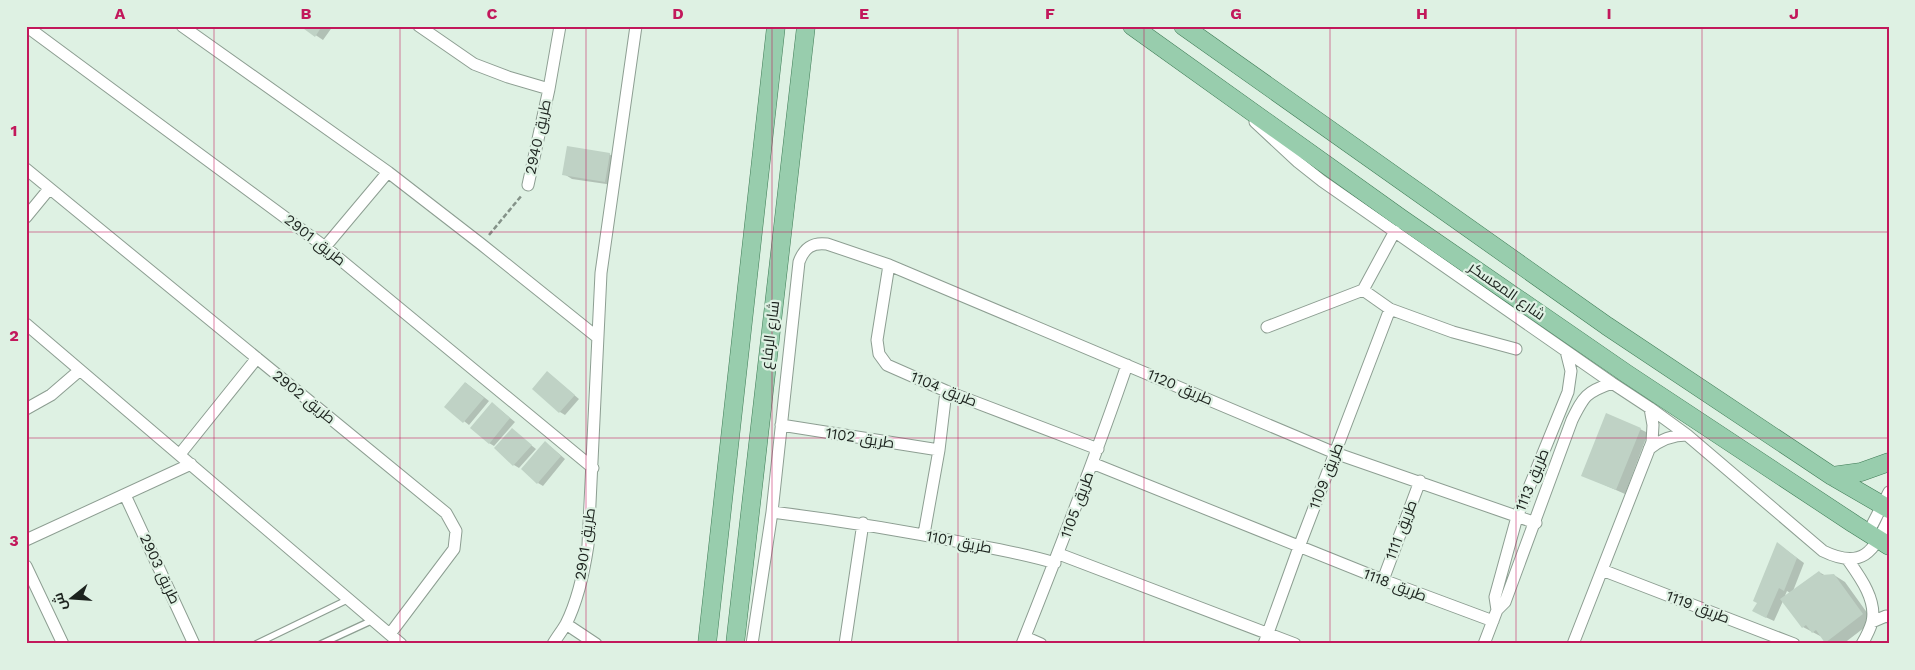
<svg xmlns="http://www.w3.org/2000/svg" width="1915" height="670" font-family="'Work Sans',Cairo,sans-serif">
<style>
.shadow{fill:#0003;fill-rule:evenodd}
.building{fill:#bfd2c5}
.lines{fill:none;stroke-linecap:round;stroke-linejoin:round}
.lane-casing{stroke:#8d9e92;stroke-width:8}
.street-casing{stroke:#8d9e92;stroke-width:13}
.primary-casing{stroke:#407c57;stroke-width:19}
.path{stroke:#849288;stroke-width:2.5;stroke-dasharray:5 2.5;stroke-linecap:butt}
.lane{stroke:#fff;stroke-width:5.5}
.street{stroke:#fff;stroke-width:11}
.primary{stroke:#98cdad;stroke-width:18}
.grid{fill:none;stroke:#c2185b;stroke-width:1;stroke-opacity:0.55}
.labels{text-anchor:middle;dominant-baseline:central;stroke-width:4.5;stroke-linejoin:round;paint-order:stroke}
.street-label{font-size:15px;fill:#1c231e;stroke:#def1e3}
.neatline{fill:none;stroke:#c2185b;stroke-width:2}
.grid-label{font-size:16px;text-anchor:middle;font-weight:bold;fill:#c2185b}
</style>
<rect width="100%" height="100%" fill="#def1e3"/>
<path class="shadow" d="M 302,26 L 333,26 L 323,40 Z
M 609,154 L 617,159 L 613,185 L 572,179 L 564,174 Z
M 548,373 L 579,399 L 565,415 L 560,412 Z
M 466,383 L 489,401 L 469,425 L 446,407 Z
M 497,407 L 515,422 L 494,446 L 489,443 Z
M 1640,429 L 1648,433 L 1625,494 L 1582,475 Z
M 512,430 L 536,449 L 519,468 L 514,465 Z
M 550,446 L 565,459 L 543,486 L 538,483 Z
M 1778,544 L 1804,563 L 1793,591 L 1819,572 L 1826,576 L 1834,575 L 1845,582 L 1873,621 L 1843,644 L 1829,644 L 1822,637 L 1803,627 L 1783,601 L 1774,621 L 1761,615 L 1758,602 ZM 1787,591 L 1790,593 L 1784,598 Z"/>
<path class="building" d="M 300,26 L 322,26 L 315,37 Z
M 567,146 L 610,153 L 605,182 L 562,175 Z
M 547,371 L 575,395 L 559,413 L 532,389 Z
M 465,382 L 484,398 L 463,423 L 444,407 Z
M 492,402 L 510,418 L 489,444 L 470,428 Z
M 1606,413 L 1641,428 L 1616,490 L 1581,476 Z
M 512,428 L 532,445 L 513,466 L 494,448 Z
M 545,441 L 561,456 L 537,484 L 521,469 Z
M 1777,542 L 1797,558 L 1784,591 L 1779,588 L 1766,618 L 1752,611 L 1757,603 L 1753,601 Z
M 1819,571 L 1822,575 L 1834,574 L 1863,614 L 1825,643 L 1816,630 L 1812,633 L 1806,625 L 1802,628 L 1780,599 Z"/>
<g class="lines">
<g class="lane-casing">
<path id="lane" d="M 256,644 L 349,599
M 321,644 L 373,620"/>
</g>
<g class="street-casing">
<path id="street" d="M 26,26 L 325,247 L 593,468
M 182,26 L 388,172 L 481,244 L 597,337
M 419,26 L 474,64 L 508,77 L 549,89
M 1255,122 L 1298,162 L 1322,181 L 1612,383 L 1650,408 L 1687,435 L 1823,551 C 1862,570 1874,552 1889,518
M 26,169 L 446,513 L 456,531 L 454,549 L 390,634
M 528,185 L 549,89 L 560,26
M 26,217 L 49,189
M 325,247 L 388,172
M 889,265 L 877,340 L 879,354 L 887,365 L 946,391 L 1098,449
M 1363,290 L 1390,309 L 1453,332 L 1516,349
M 26,324 L 401,644
M 1267,327 L 1363,290 L 1395,231
M 26,409 L 51,395 L 80,370
M 781,425 L 939,450
M 1649,449 C 1660,440 1672,435 1687,435
M 180,454 L 257,358
M 1092,463 L 1383,580 L 1493,621
M 125,495 L 194,644
M 772,512 C 837,520 901,530 965,543 C 996,549 1026,554 1055,563
M 1868,533 L 1889,492
M 924,534 L 939,450 L 946,391
M 26,540 L 191,464
M 1059,554 L 1295,644
M 1848,560 C 1860,577 1877,600 1872,622 C 1870,629 1866,637 1862,644
M 26,566 L 63,644
M 1602,570 L 1794,644
M 1383,580 L 1420,481
M 1497,610 L 1495,597 L 1517,517 L 1568,392 L 1571,371 L 1566,351
M 1872,622 L 1886,616 L 1889,617
M 566,624 L 596,644
M 1025,637 L 1041,644
M 553,644 C 557,637 562,631 566,624 C 578,600 584,572 588,545 L 601,273 L 636,26
M 752,644 L 772,512 L 799,262 C 804,248 812,242 827,244 L 889,265 L 1335,453 L 1536,523
M 845,644 L 863,523
M 1022,644 C 1059,551 1095,459 1127,365
M 1264,644 L 1299,547 L 1390,309
M 1484,644 L 1497,610 L 1505,602 L 1572,420 C 1584,396 1586,392 1612,383
M 1573,644 L 1652,442 L 1653,425 L 1650,408"/>
</g>
<g class="primary-casing">
<path id="primary" d="M 1132,26 L 1402,219 L 1627,374 L 1854,524 L 1889,546
M 1183,26 L 1607,326 L 1832,476 L 1889,509
M 1832,476 L 1861,472 L 1889,462
M 707,644 L 776,26
M 735,644 L 806,26"/>
</g>
<path class="path" d="M 489,235 L 522,195"/>
<use href="#lane" class="lane"/>
<use href="#street" class="street"/>
<use href="#primary" class="primary"/>
</g>
<path class="grid" d="M 214,26 L 214,644M 400,26 L 400,644M 586,26 L 586,644M 772,26 L 772,644M 958,26 L 958,644M 1144,26 L 1144,644M 1330,26 L 1330,644M 1516,26 L 1516,644M 1702,26 L 1702,644M 26,232 L 1889,232M 26,438 L 1889,438"/>
<g class="labels">
<g class="street-label">
<text transform="translate(538 137) rotate(-78)">طريق 2940</text>
<text transform="translate(315 240) rotate(38)">طريق 2901</text>
<text transform="translate(1507 291) rotate(35)">شارع المعسكر</text>
<text transform="translate(770 335) rotate(-83)">شارع الرفاع</text>
<text transform="translate(1180 387) rotate(23)">طريق 1120</text>
<text transform="translate(944 389) rotate(22)">طريق 1104</text>
<text transform="translate(304 397) rotate(39)">طريق 2902</text>
<text transform="translate(860 438) rotate(9)">طريق 1102</text>
<text transform="translate(1326 476) rotate(-69)">طريق 1109</text>
<text transform="translate(1532 480) rotate(-68)">طريق 1113</text>
<text transform="translate(1077 505) rotate(-70)">طريق 1105</text>
<text transform="translate(1401 530) rotate(-69)">طريق 1111</text>
<text transform="translate(959 542) rotate(11)">طريق 1101</text>
<text transform="translate(585 544) rotate(-82)">طريق 2901</text>
<text transform="translate(160 569) rotate(65)">طريق 2903</text>
<text transform="translate(1395 585) rotate(21)">طريق 1118</text>
<text transform="translate(1698 607) rotate(21)">طريق 1119</text>
</g>
</g>
<rect width="1915" height="670" fill="none" stroke="#def1e3" stroke-width="55"/>
<g transform="translate(72 598) rotate(253)" stroke="#def1e3" stroke-width="4" paint-order="stroke">
<path d="M0-4L9 19L0 12L-9 19Z" fill="#1c231e"/>
<text y="-8" font-size="14" font-weight="bold" text-anchor="middle" fill="#1c231e">ش</text>
</g>
<rect x="28" y="28" width="1860" height="614" class="neatline"/>
<g class="grid-label">
<text x="120" y="19">A</text>
<text x="306" y="19">B</text>
<text x="492" y="19">C</text>
<text x="678" y="19">D</text>
<text x="864" y="19">E</text>
<text x="1050" y="19">F</text>
<text x="1236" y="19">G</text>
<text x="1422" y="19">H</text>
<text x="1609" y="19">I</text>
<text x="1794" y="19">J</text>
<text x="14" y="136">1</text>
<text x="14" y="341">2</text>
<text x="14" y="546">3</text>
</g>
</svg>
